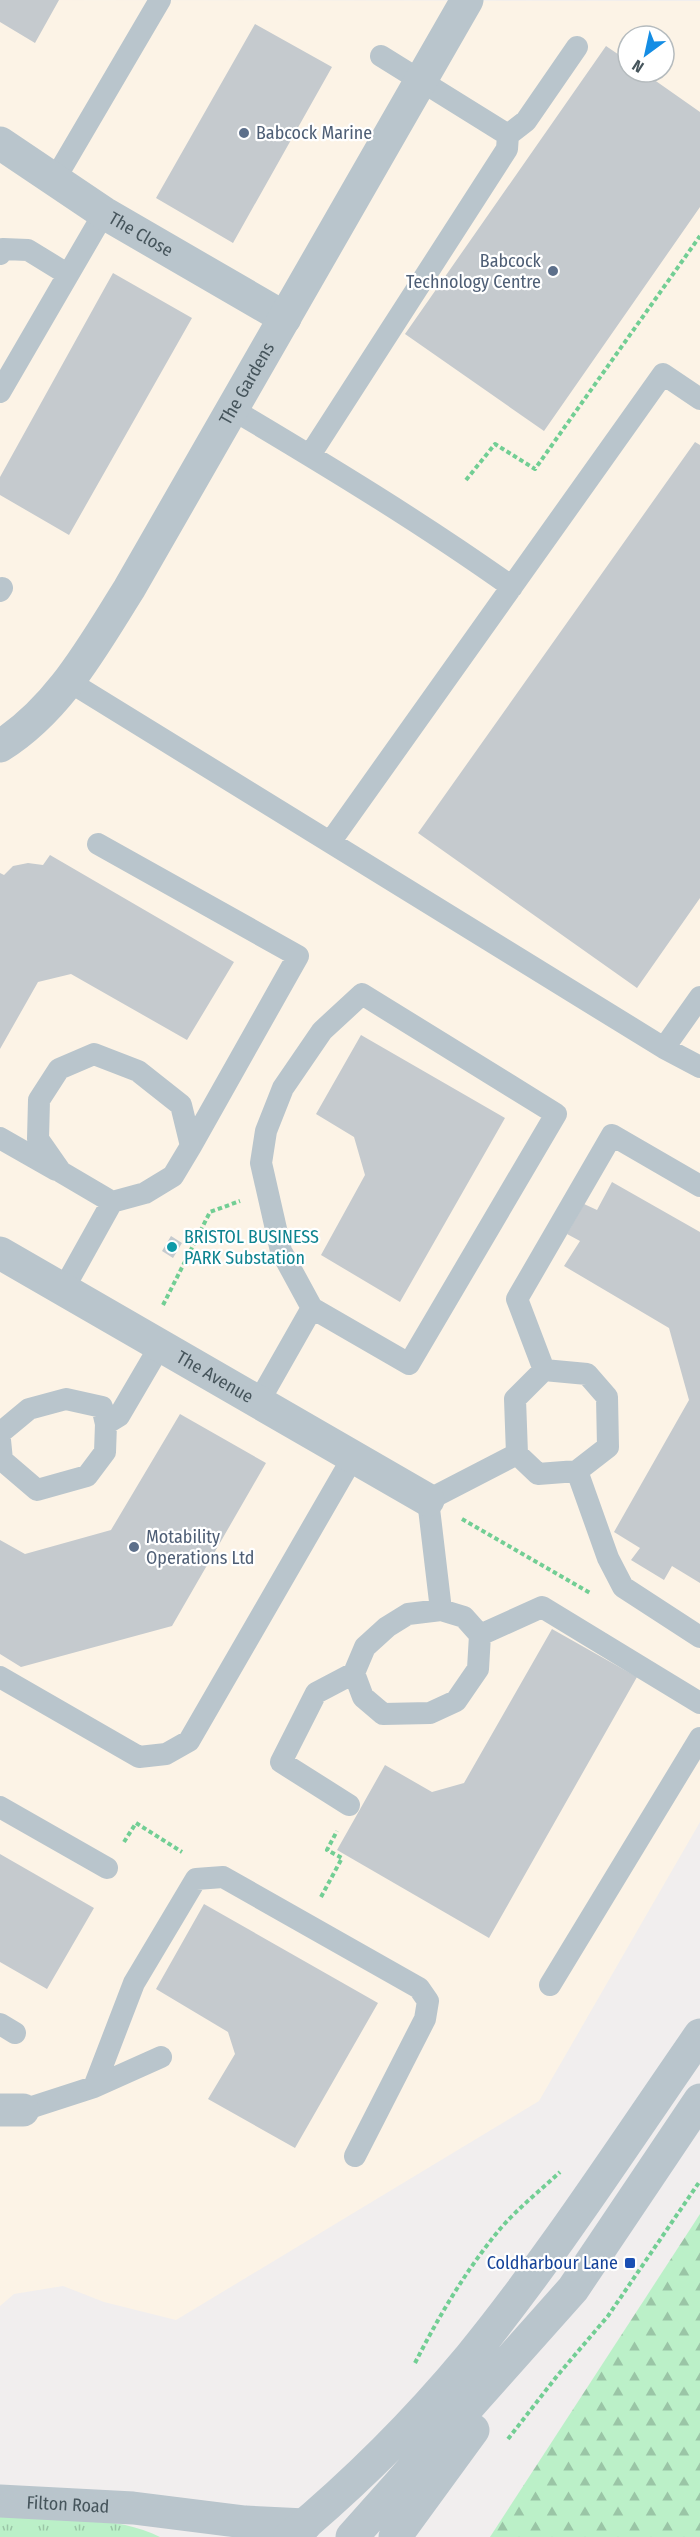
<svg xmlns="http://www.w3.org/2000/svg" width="700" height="2537" font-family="'Fira Sans Condensed',sans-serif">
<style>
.commercial{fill:#fcf3e6;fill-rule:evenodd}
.grass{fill:url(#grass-tufts)}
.forest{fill:url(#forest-firs)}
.building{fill:#c5cace}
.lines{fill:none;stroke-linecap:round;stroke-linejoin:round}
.path{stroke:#72ce94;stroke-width:4;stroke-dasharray:4.5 3;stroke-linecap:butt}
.service{stroke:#b9c5cc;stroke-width:22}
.minor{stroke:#b9c5cc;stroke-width:33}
.tertiary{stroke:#b9c5cc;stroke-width:33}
.service-dot{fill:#5c6f8a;stroke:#fff;stroke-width:2}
.culture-dot{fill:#0f9aa8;stroke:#fff;stroke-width:2}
.transit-dot{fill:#1a4fb4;stroke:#fff;stroke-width:2}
.labels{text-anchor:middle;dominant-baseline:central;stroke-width:4.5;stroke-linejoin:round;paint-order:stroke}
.service-label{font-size:18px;fill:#4e5e75;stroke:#fff;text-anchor:start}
.street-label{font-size:18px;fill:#46555c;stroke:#fff}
.culture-label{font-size:18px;fill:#0d838f;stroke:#fff;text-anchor:start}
.transit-label{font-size:18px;fill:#164399;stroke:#fff;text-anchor:end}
</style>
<defs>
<pattern id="grass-tufts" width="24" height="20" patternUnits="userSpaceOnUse" patternTransform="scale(1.5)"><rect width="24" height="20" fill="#bbf0c8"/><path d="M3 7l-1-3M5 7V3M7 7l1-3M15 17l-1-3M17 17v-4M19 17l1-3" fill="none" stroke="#9ac5a6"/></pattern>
<pattern id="forest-firs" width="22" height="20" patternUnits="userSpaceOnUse" patternTransform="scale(1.5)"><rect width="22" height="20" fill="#bbf0c8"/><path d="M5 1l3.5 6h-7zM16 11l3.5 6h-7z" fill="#9ac5a6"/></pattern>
</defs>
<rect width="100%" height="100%" fill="#f1eeee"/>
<path class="commercial" d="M 0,0 L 700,1 L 700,1822 L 539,2101 L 176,2320 L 104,2302 L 63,2286 L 14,2294 L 0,2306 ZM 628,36 L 664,36 L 664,72 L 628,72 Z"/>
<path class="grass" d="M 0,2516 C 47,2519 119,2515 160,2537 L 0,2537 Z"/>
<path class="forest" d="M 700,2214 L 700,2537 L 490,2537 Z"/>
<path class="building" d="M 0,0 L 59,0 L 35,43 L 0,22 Z
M 255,24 L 332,67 L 233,243 L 156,198 Z
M 606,46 L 628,61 L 628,72 L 643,72 L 700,112 L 700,207 L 544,431 L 405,334 Z
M 113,273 L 192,318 L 69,535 L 0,495 L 0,477 Z
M 695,442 L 700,445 L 700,898 L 637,988 L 418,833 Z
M 50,855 L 234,962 L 187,1040 L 71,974 L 38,982 L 0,1049 L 0,873 L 4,875 L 13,866 L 28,863 L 43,865 Z
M 361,1035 L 505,1118 L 400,1302 L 321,1255 L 365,1175 L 354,1137 L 316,1114 Z
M 612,1182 L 700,1232 L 700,1583 L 672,1566 L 664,1580 L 631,1560 L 640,1548 L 614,1532 L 689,1400 L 669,1328 L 564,1266 L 580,1241 L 567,1234 L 584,1204 L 597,1210 Z
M 171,1236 L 182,1243 L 173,1258 L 162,1251 Z
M 180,1414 L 266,1463 L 172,1626 L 21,1667 L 0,1654 L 0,1540 L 25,1554 L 111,1530 Z
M 552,1629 L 637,1677 L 489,1938 L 337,1850 L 385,1765 L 432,1792 L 464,1783 Z
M 0,1854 L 94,1908 L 47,1989 L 0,1962 Z
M 204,1904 L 378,2003 L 295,2148 L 208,2099 L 235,2054 L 228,2032 L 156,1989 Z"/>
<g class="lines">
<path class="path" d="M 466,480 L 495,444 L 535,469 L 700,236
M 163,1305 L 210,1212 L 240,1201
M 462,1519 L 590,1593
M 124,1842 L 136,1823 L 182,1852
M 321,1897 L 342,1858 L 327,1850 L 337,1831
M 415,2363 C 439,2316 466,2270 500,2229 C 518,2208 540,2191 560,2172
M 508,2439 L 557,2376 L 608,2316 L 700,2181"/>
<path class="service" d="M 381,56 L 508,135
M 55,179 L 160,0
M 0,254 L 3,249 L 28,250 L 67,274
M 0,392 L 104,213
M 232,409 C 328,466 422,523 512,587
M 310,455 L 507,149 L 508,135 L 526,121 L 577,47
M 0,591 L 2,588
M 70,682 L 664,1048 L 700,1067
M 331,841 L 663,374 L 700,399
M 98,844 L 298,956 L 191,1146
M 362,994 L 556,1114 L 409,1364 L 312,1308 L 281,1251 L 261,1163 L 266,1131 L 283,1088 L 322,1031 Z
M 664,1048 L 700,997
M 0,1138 L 56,1170
M 63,1290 L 112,1202 L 145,1193 L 173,1176 L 191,1146 L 181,1105 L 138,1071 L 94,1054 L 59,1069 L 39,1100 L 38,1139 L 61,1172 L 112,1202
M 544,1370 L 517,1299 L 612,1135 L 700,1186
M 544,1370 L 587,1374 L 607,1397 L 608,1447 L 577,1471 L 538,1474 L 517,1454 L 515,1399 Z
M 258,1403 L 312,1308
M 106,1424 L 119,1416 L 160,1346
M 0,1433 L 29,1409 L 66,1399 L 102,1407 L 106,1424 L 105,1452 L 87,1476 L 37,1490 L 2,1460 L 0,1440
M 577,1471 L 608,1558 L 623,1587 L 700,1637
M 441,1610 L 464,1617 L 480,1635 L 478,1669 L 456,1701 L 430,1713 L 383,1714 L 363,1697 L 354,1673 L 365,1647 L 387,1627 L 408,1614 Z
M 441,1610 L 428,1500 L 517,1454
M 480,1635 L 542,1607 L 700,1703
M 0,1677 L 139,1757 L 166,1754 L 189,1741 L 353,1457
M 349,1805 L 281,1762 L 316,1693 L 354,1673
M 0,1807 L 107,1868
M 550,1985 L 700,1738
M 0,2024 L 15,2033
M 94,2087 L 134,1983 L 196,1879 L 223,1877 L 419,1988 L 428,2001 L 425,2019 L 355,2156
M 23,2110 L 94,2087 L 161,2057"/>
<g class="minor">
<path id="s1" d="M 0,143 L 104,213 L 285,318"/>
<path id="s2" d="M 0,746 C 59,709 93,646 129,589 L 467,0"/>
<path id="s3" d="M 0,1253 L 428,1500"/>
<path d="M 0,2110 L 23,2110"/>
<path id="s4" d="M 0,2501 L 133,2508 L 245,2522 L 305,2525"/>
</g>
<path class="tertiary" d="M 290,2537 C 356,2482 416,2422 470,2357 C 553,2255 625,2143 700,2035
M 352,2537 L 573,2289 L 700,2100
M 395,2537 L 473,2430"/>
</g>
<g class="service-dot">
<circle cx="244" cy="133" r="6"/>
<circle cx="553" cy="271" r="6"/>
<circle cx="134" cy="1547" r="6"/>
</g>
<circle class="culture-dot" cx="172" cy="1247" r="6"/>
<rect class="transit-dot" x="624" y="2257" width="12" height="12" rx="3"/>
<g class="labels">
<g class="service-label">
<text x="256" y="133">Babcock Marine</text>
<text x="541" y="261" text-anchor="end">Babcock<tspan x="541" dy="21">Technology Centre</tspan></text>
<text x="146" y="1537">Motability<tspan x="146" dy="21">Operations Ltd</tspan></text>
</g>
<g class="street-label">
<text stroke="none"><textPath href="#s1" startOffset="168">The Close</textPath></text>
<text stroke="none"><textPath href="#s2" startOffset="442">The Gardens</textPath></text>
<text stroke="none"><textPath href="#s3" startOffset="248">The Avenue</textPath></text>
<text stroke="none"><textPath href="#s4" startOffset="68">Filton Road</textPath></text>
</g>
<g class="culture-label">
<text x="184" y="1237">BRISTOL BUSINESS<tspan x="184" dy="21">PARK Substation</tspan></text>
</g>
<g class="transit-label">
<text x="618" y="2263">Coldharbour Lane</text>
</g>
</g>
<g transform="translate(646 54) rotate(213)"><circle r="28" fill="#ffffff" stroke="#b5bbbe" stroke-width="1.5"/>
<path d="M0-4.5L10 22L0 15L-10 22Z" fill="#158de4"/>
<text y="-9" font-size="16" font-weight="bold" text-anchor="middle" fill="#46555c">N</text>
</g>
</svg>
